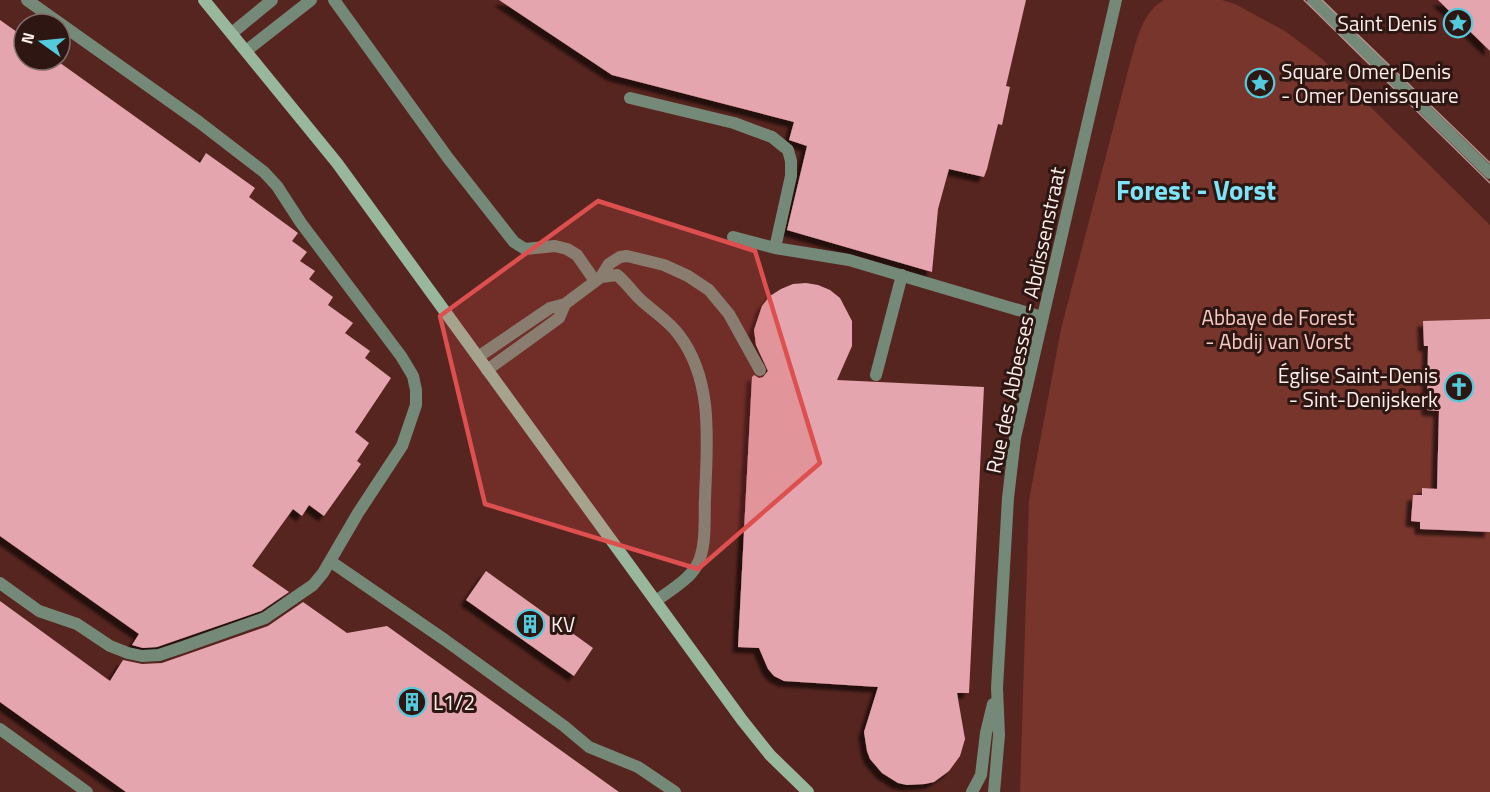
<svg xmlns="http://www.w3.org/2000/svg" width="1490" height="792" font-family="'Titillium Web',sans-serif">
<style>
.green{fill:#78352c}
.building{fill:#e4a5ae;filter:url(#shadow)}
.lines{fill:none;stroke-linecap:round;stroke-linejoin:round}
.service{stroke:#758978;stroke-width:12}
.minor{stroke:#758978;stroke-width:12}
.secondary{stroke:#98b79d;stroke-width:12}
.tram{stroke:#b39591;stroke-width:1.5}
.marked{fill:#dd504f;fill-opacity:0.2;stroke:#dd504f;stroke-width:4.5;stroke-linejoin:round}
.labels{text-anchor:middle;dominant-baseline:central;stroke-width:6;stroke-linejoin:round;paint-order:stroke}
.poi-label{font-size:21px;fill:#fbeeeb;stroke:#2e1713;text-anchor:start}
.park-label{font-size:21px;fill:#f7cac3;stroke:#2e1713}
.street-label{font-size:21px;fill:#fbeeeb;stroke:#2e1713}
.district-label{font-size:27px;font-weight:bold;fill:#7de5f7;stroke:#2e1713}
</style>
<defs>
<filter id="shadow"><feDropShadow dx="-5.5" dy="5.5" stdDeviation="1.5" flood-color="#0009"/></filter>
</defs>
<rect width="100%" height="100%" fill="#57251f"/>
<path class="green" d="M 1164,0 L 1222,0 L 1235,4 L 1285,31 L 1321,58 L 1490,225 L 1490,492 L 1413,495 L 1411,521 L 1420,522 L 1421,529 L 1490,532 L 1490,792 L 1020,792 L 1029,500 L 1061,329 L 1130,63 C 1137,40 1142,12 1164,0 Z"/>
<path class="building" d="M 499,0 L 1026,0 L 1006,86 L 1010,87 L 1002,125 L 998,124 L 987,169 L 984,177 L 949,169 L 938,209 L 932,272 L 787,230 L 807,146 L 789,140 L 794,122 L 612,75 Z
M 1438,0 L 1490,0 L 1490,51 Z
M 0,20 L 24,37 L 24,60 L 56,60 L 200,163 L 206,153 L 255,188 L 249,197 L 298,233 L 292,241 L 307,252 L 300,261 L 315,271 L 309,279 L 333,297 L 328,305 L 353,323 L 345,333 L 370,351 L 365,358 L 391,378 L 355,432 L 369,443 L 357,461 L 361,464 L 324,516 L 309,505 L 302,516 L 293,509 L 252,566 L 289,592 L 261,611 L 157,647 L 143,648 L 132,645 L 139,634 L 0,536 Z
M 806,283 L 818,285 L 830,290 L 840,298 L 852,321 L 852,346 L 837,380 L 984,387 L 969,693 L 957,693 L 965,739 L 960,756 L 949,771 L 934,782 L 925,784 L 907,785 L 898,783 L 882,773 L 870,759 L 867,751 L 864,732 L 878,687 L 784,681 L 774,676 L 768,669 L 759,648 L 738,647 L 752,377 L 754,375 L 759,378 L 763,377 L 768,371 L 756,345 L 754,330 L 762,306 L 770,296 L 781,289 L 793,284 Z
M 1490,319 L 1490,532 L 1420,529 L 1420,522 L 1411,521 L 1413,495 L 1422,495 L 1422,488 L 1437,489 L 1439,411 L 1427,410 L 1428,346 L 1424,346 L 1423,321 Z
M 486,571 L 593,648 L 574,676 L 466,600 Z
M 0,601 L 110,681 L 123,660 L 142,664 L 162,663 L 268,626 L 303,602 L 347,633 L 387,626 L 619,792 L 126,792 L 0,702 Z"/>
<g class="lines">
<path class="service" d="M 334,0 L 448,158 L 514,242 L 525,249 L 555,246 L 567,249 L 577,255 L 595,281
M 232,33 L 272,0
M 246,51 L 311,0
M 630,98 L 734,123 L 772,137 L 788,150 L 791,161 L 791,176 L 775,248
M 733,237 L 775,248 L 849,260 L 1042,317
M 601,277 L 617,275 C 627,283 633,293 642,301 C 654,312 670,322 679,335 C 714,381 707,443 705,498 C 704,518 707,547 697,565 C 689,580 669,591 656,601
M 478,357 L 550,308 L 565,304 L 601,277 L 609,264 L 620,257 L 627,256 L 664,265 L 688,276 L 709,290 L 729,314 L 760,370
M 487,370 L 559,318 L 565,304
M 876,375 L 902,275
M 330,561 L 445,640 L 564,726 L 589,747 L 638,767 L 675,792
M 0,583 L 39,611 L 77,624 L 110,646 L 128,653 L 142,656 L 159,655 L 183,647 L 265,618 L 313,585 L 323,573 L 358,513 L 402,446 L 416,405 L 416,390 L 413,376 L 401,356 L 301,223 L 277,186 L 264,172 L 199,122 L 27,0
M 0,729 L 87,792"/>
<path class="minor" d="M 1313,0 L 1490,173
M 972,792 L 981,775 L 986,733 L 993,704
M 994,792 L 999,735 L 997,688 L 1008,498 L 1015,438 L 1116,0"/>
<path class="secondary" d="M 204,0 L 337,163 L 742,720 L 770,755 L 808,792"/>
<path class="tram" d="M 1304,0 L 1490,183
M 1322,0 L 1490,163"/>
</g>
<path class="marked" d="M 598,201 L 755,251 L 820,463 L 698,569 L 485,504 L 440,316 Z"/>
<defs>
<g id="sight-ring" transform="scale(1.5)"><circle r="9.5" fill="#2e1713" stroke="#54cadd" stroke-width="1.5"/><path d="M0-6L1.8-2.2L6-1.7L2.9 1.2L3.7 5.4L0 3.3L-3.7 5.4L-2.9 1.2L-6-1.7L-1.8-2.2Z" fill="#54cadd"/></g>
<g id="church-ring" transform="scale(1.5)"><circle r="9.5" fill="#2e1713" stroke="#54cadd" stroke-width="1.5"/><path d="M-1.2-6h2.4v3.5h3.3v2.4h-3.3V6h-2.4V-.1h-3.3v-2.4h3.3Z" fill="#54cadd"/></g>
<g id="building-ring" transform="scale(1.5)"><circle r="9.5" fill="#2e1713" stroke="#54cadd" stroke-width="1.5"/><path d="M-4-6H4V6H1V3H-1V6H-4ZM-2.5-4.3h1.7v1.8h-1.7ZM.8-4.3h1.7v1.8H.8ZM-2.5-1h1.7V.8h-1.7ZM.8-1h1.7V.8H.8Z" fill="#54cadd"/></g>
</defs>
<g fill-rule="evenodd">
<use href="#sight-ring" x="1458" y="23"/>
<use href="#sight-ring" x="1260" y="83"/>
<use href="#church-ring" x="1459" y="387"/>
<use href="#building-ring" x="530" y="624"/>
<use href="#building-ring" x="412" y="702"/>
</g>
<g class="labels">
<g class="poi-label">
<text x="1437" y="23" text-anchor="end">Saint Denis</text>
<text x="1281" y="71">Square Omer Denis<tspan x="1281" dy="24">- Omer Denissquare</tspan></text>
<text x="1438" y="375" text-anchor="end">Église Saint-Denis<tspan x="1438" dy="24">- Sint-Denijskerk</tspan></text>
<text x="551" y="624">KV</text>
<text x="433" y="702">L1/2</text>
</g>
<g class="park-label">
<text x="1278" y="317">Abbaye de Forest<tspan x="1278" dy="24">- Abdij van Vorst</tspan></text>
</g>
<g class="street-label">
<text transform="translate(1025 320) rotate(-78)">Rue des Abbesses - Abdissenstraat</text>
</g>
<g class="district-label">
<text x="1196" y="189">Forest - Vorst</text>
</g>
</g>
<g transform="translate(42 42) rotate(285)"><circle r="28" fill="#2e1713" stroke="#806d69" stroke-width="1.5"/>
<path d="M0-4.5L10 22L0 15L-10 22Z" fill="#54cadd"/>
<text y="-9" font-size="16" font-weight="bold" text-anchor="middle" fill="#fbeeeb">N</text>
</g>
</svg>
